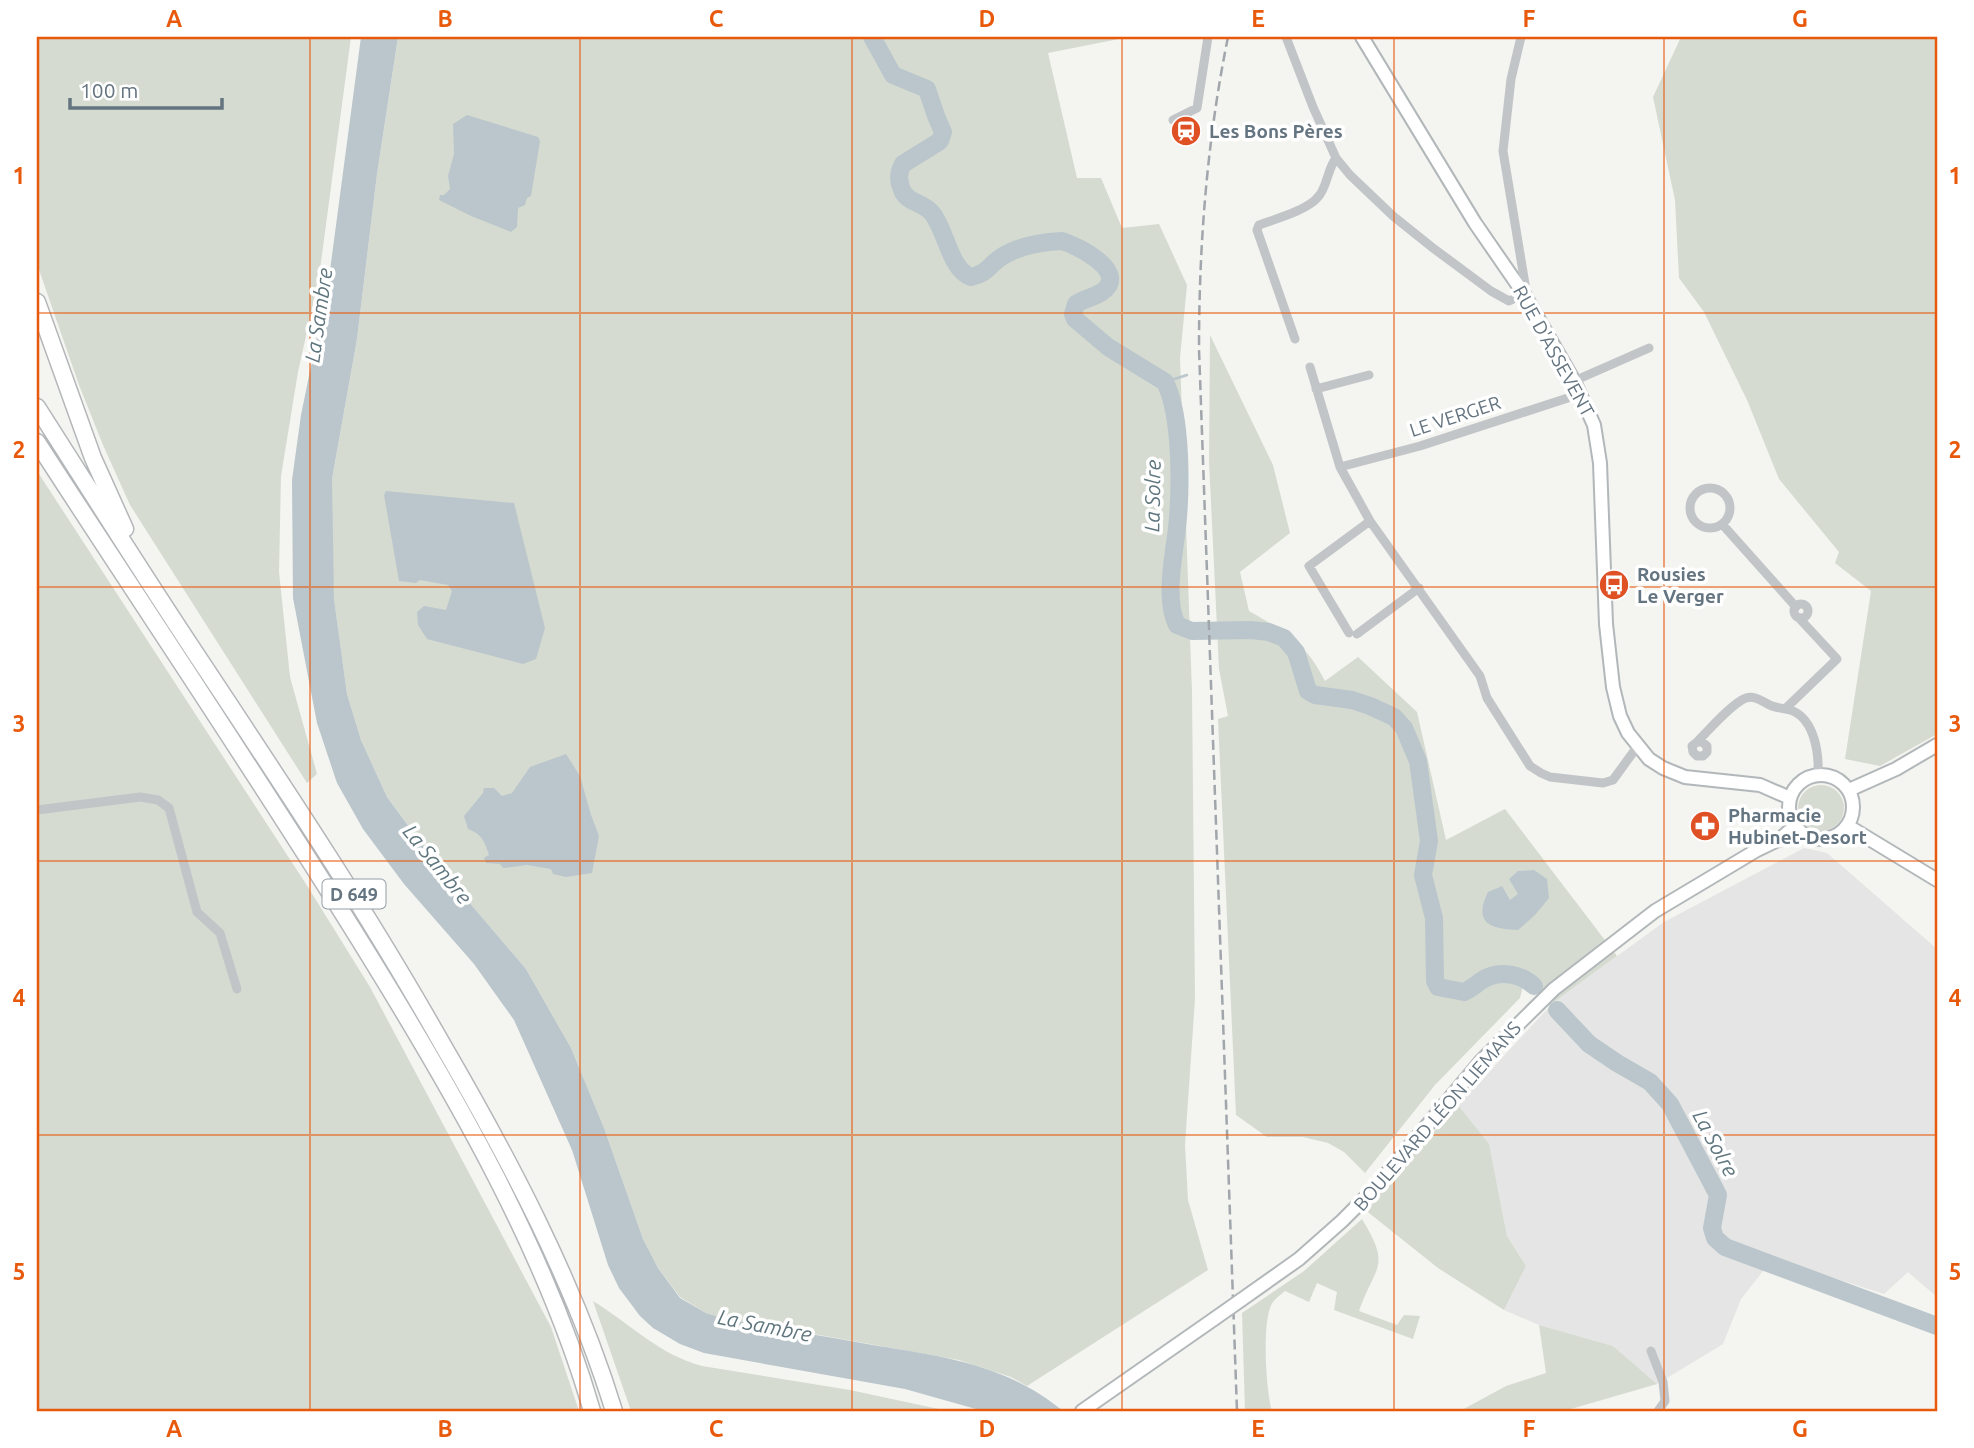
<svg xmlns="http://www.w3.org/2000/svg" width="1974" height="1448" font-family="Ubuntu,sans-serif">
<style>
.built{fill:#e4e5e4}
.green{fill:#d5dbd1}
.water{fill:#bac6cb}
.lines{fill:none;stroke-linecap:round;stroke-linejoin:round}
.stream{stroke:#bac6cb;stroke-width:2.5}
.river{stroke:#bac6cb;stroke-width:18}
.secondary-casing{stroke:#b2b7ba;stroke-width:16}
.highway-casing{stroke:#b4b7ba;stroke-width:19}
.street{stroke:#c2c5c8;stroke-width:9}
.secondary{stroke:#fff;stroke-width:12}
.highway{stroke:#fff;stroke-width:16}
.rail{stroke:#a0a6ab;stroke-width:2.5;stroke-dasharray:10 5;stroke-linecap:butt}
.secondary-bridge-casing{stroke:#b2b7ba;stroke-width:16;stroke-linecap:butt}
.secondary-bridge{stroke:#fff;stroke-width:12}
.grid{fill:none;stroke:#e8590c;stroke-width:2;stroke-opacity:0.55}
.labels{text-anchor:middle;dominant-baseline:central;stroke-width:7;stroke-linejoin:round;paint-order:stroke}
.shield{fill:#fff;stroke:#929ea6;stroke-width:2}
.shield-label{font-size:18px;font-weight:bold;fill:#647480}
.poi-label{font-size:19px;font-weight:bold;fill:#647480;stroke:#fff;text-anchor:start}
.street-label{font-size:19px;fill:#647480;stroke:#fff}
.water-label{font-size:21px;font-style:italic;fill:#5f767e;stroke:#fff}
.neatline{fill:none;stroke:#e8590c;stroke-width:2.5}
.grid-label{font-size:23px;text-anchor:middle;font-weight:bold;fill:#e8590c}
</style>
<rect width="100%" height="100%" fill="#f4f4f0"/>
<path class="built" d="M 1804,848 L 1827,853 L 1937,949 L 1937,1297 L 1908,1272 L 1884,1294 L 1778,1260 L 1763,1271 L 1741,1299 L 1723,1344 L 1657,1384 L 1613,1346 L 1539,1325 L 1504,1310 L 1526,1266 L 1507,1236 L 1489,1145 L 1458,1105 L 1554,1002 L 1664,922 Z"/>
<path class="green" d="M 37,37 L 351,37 L 319,277 L 298,372 L 281,476 L 279,572 L 290,677 L 317,774 L 307,783 L 130,505 L 103,445 L 79,385 L 37,264 Z
M 398,37 L 1129,37 L 1048,53 L 1077,178 L 1101,178 L 1122,228 L 1159,224 L 1187,285 L 1180,358 L 1192,692 L 1195,999 L 1185,1145 L 1188,1200 L 1208,1270 L 1027,1386 L 1011,1377 L 959,1360 L 719,1317 L 706,1313 L 680,1297 L 658,1268 L 643,1239 L 604,1128 L 571,1048 L 526,969 L 434,861 L 387,797 L 361,740 L 347,694 L 334,600 L 330,511 L 332,479 L 357,339 L 377,174 Z
M 1681,37 L 1937,37 L 1937,734 L 1880,766 L 1845,759 L 1871,591 L 1835,563 L 1839,552 L 1779,479 L 1747,400 L 1704,312 L 1679,278 L 1675,200 L 1653,97 Z
M 1210,335 L 1273,465 L 1290,533 L 1240,572 L 1249,611 C 1286,632 1305,642 1325,681 L 1358,657 L 1417,712 L 1446,840 L 1505,809 L 1617,956 L 1554,1002 L 1526,973 L 1520,998 L 1435,1085 L 1365,1173 L 1344,1152 L 1328,1143 L 1303,1137 L 1267,1137 L 1236,1115 L 1218,719 L 1228,716 L 1219,669 L 1209,461 Z
M 37,471 L 306,884 L 370,987 L 551,1327 L 579,1411 L 37,1411 Z
M1798 808a23 23 0 1 1 46 0a23 23 0 1 1-46 0Z
M 1458,1105 L 1489,1144 L 1507,1236 L 1526,1266 L 1504,1310 L 1438,1268 L 1364,1209 Z
M 1362,1219 C 1392,1268 1375,1265 1359,1311 L 1397,1325 L 1404,1315 L 1420,1316 L 1413,1339 L 1334,1310 L 1337,1292 L 1317,1283 L 1309,1302 L 1285,1291 C 1281,1294 1276,1298 1273,1302 C 1261,1318 1266,1392 1272,1411 L 1245,1411 L 1242,1313 L 1304,1271 Z
M 593,1301 C 632,1325 658,1354 702,1366 L 850,1390 L 948,1411 L 631,1411 Z
M 1539,1325 L 1613,1346 L 1657,1384 L 1564,1411 L 1460,1411 L 1506,1386 L 1546,1373 Z"/>
<path class="water" d="M 361,37 L 398,37 L 377,174 L 357,339 L 332,479 L 334,599 L 347,694 L 361,740 L 387,797 L 434,861 L 526,969 L 571,1048 L 604,1128 L 643,1239 L 658,1268 L 680,1298 L 706,1313 L 719,1317 C 768,1327 818,1335 867,1344 C 939,1356 1005,1363 1063,1411 L 983,1411 L 905,1389 L 704,1353 L 680,1344 L 653,1328 L 640,1316 L 619,1288 L 608,1265 L 572,1150 L 514,1020 L 474,964 L 404,884 L 363,829 L 337,783 L 317,723 L 293,598 L 292,480 L 301,415 L 329,278 Z
M 467,115 L 538,137 L 540,141 L 531,196 L 527,198 L 525,205 L 518,208 L 517,227 L 511,232 L 471,216 L 439,200 L 440,195 L 444,195 L 450,189 L 448,176 L 454,154 L 453,124 Z
M 386,491 L 514,503 L 545,628 L 536,659 L 523,664 L 427,639 L 418,625 L 417,612 L 424,606 L 446,610 L 452,591 L 448,585 L 420,580 L 416,583 L 399,581 L 384,495 Z
M 566,754 L 580,776 L 591,815 L 599,836 L 592,873 L 566,877 L 553,874 L 551,869 L 527,865 L 503,868 L 500,864 L 486,863 L 484,858 L 489,855 C 485,842 482,834 468,829 L 464,816 L 483,793 L 484,788 L 494,788 L 502,796 L 512,793 L 530,767 Z
M 1534,870 L 1547,879 L 1549,898 L 1535,915 L 1518,930 C 1490,929 1473,923 1488,892 L 1502,886 L 1510,900 L 1518,894 L 1509,879 L 1518,871 Z"/>
<g class="lines">
<path class="stream" d="M 1165,382 L 1187,375"/>
<path class="river" d="M 872,37 L 893,75 L 927,89 L 936,116 L 943,132 L 940,141 L 903,164 C 898,173 898,180 902,190 C 907,203 923,202 932,213 C 946,230 950,270 971,277 C 989,273 989,264 1003,256 C 1019,246 1044,242 1062,241 C 1078,246 1130,272 1102,292 C 1094,297 1084,299 1076,304 L 1073,314 L 1075,319 L 1108,347 L 1165,382 C 1182,416 1181,490 1177,528 C 1174,555 1164,599 1177,625 L 1192,631 L 1251,630 L 1269,632 L 1284,638 L 1296,652 L 1308,691 L 1315,695 L 1352,700 L 1370,706 L 1394,717 L 1404,728 L 1418,761 L 1429,841 L 1423,875 L 1434,918 L 1435,981 L 1438,987 L 1464,992 C 1472,989 1477,983 1484,979 C 1501,970 1521,974 1534,986
M 1557,1010 L 1589,1044 L 1617,1063 L 1650,1082 L 1670,1104 L 1718,1195 L 1712,1228 L 1715,1238 L 1725,1247 L 1937,1326"/>
<g class="secondary-casing">
<path id="secondary" d="M 1362,37 L 1475,223 L 1524,294 L 1574,381 L 1594,425 L 1600,463 L 1606,624 L 1613,687 L 1620,716 L 1628,733 L 1649,759 L 1663,768 L 1685,777 L 1760,785 L 1790,798
M1789 807a32 32 0 1 1 64 0a32 32 0 1 1-64 0Z
M 1849,790 L 1896,769 L 1937,745
M 1848,826 L 1937,880
M 1241,1300 L 1299,1259 L 1342,1221 L 1373,1190 L 1482,1060 L 1554,989 L 1655,911 L 1757,850 L 1780,839 L 1795,826
M 1082,1411 L 1214,1319"/>
</g>
<g class="highway-casing">
<path id="highway" d="M 37,302 L 93,458 L 125,529
M 37,407 C 88,487 139,568 192,648 C 278,778 364,906 441,1042 C 509,1159 574,1281 614,1411
M 37,442 C 148,614 263,783 370,957 C 457,1098 546,1252 592,1411"/>
</g>
<path class="street" d="M 1286,37 L 1313,107 L 1336,158 L 1350,175 L 1393,216 L 1433,248 L 1491,291 L 1509,301 L 1524,294 L 1525,284 L 1503,151 L 1511,79 L 1521,37
M 1173,120 L 1197,108 L 1208,37
M 1295,339 L 1257,230 L 1259,225 C 1275,219 1308,210 1318,197 C 1327,188 1327,170 1336,158
M 1310,367 L 1340,467
M 1574,381 L 1649,348
M 1316,389 L 1369,375
M 1580,394 L 1420,446 L 1340,467 L 1370,521 L 1480,676 L 1487,698 L 1530,766 L 1541,773 L 1550,777 L 1603,783 L 1613,780 L 1637,747
M1690 508a20 20 0 1 1 40 0a20 20 0 1 1-40 0Z
M 1722,524 L 1796,607
M1794 611a7 7 0 1 1 14 0a7 7 0 1 1-14 0Z
M 1349,633 L 1309,566 L 1370,521
M 1357,634 L 1419,588
M 1785,709 L 1837,659 L 1799,618
M 1697,742 L 1702,742 L 1707,746 L 1707,752 L 1703,756 L 1697,756 L 1693,752 L 1692,746 L 1697,742 C 1708,731 1732,703 1746,698 C 1756,695 1764,703 1772,706 C 1779,709 1787,708 1793,711 C 1815,721 1819,754 1818,775
M 37,810 L 140,797 L 158,800 L 169,808 L 197,912 L 220,933 L 237,989
M 1651,1351 L 1663,1382 L 1665,1401 L 1658,1411"/>
<use href="#secondary" class="secondary"/>
<use href="#highway" class="highway"/>
<path class="rail" d="M 1228,37 C 1207,140 1199,244 1199,349 L 1237,1411"/>
<g class="secondary-bridge-casing">
<path id="secondary-bridge" d="M 1214,1319 L 1241,1300"/>
</g>
<use href="#secondary-bridge" class="secondary-bridge"/>
</g>
<path class="grid" d="M 310,37 L 310,1411M 580,37 L 580,1411M 852,37 L 852,1411M 1122,37 L 1122,1411M 1394,37 L 1394,1411M 1664,37 L 1664,1411M 37,313 L 1937,313M 37,587 L 1937,587M 37,861 L 1937,861M 37,1135 L 1937,1135"/>
<defs>
<g id="station-disc" transform="scale(1.575)"><circle r="9.5" fill="#df5025" stroke="#fff"/><path d="M-3-6H3Q5-6 5-4V2Q5 4 3 4L4.5 6H3L1.5 4h-3L-3 6H-4.5L-3 4Q-5 4-5 2V-4Q-5-6-3-6ZM-3.5-4v3h7v-3ZM-3.5 1v1.5H-2V1ZM2 1v1.5H3.5V1Z" fill="#fff"/></g>
<g id="bus-disc" transform="scale(1.575)"><circle r="9.5" fill="#df5025" stroke="#fff"/><path d="M-5-6H5V4H4V6H2V4H-2V6H-4V4H-5ZM-3.5-4V0h7V-4ZM-3.5 1.2v1.5H-2V1.2ZM2 1.2v1.5H3.5V1.2Z" fill="#fff"/></g>
<g id="pharmacy-disc" transform="scale(1.575)"><circle r="9.5" fill="#df5025" stroke="#fff"/><path d="M-2-6h4v4h4v4h-4v4h-4v-4h-4v-4h4Z" fill="#fff"/></g>
</defs>
<g fill-rule="evenodd">
<use href="#station-disc" x="1186" y="131"/>
<use href="#bus-disc" x="1614" y="585"/>
<use href="#pharmacy-disc" x="1705" y="826"/>
</g>
<g class="labels">
<rect class="shield" x="322.5" y="879.5" width="63" height="29" rx="5"/>
<g class="shield-label">
<text x="354" y="894">D 649</text>
</g>
<g class="poi-label">
<text x="1209" y="131">Les Bons Pères</text>
<text x="1637" y="574">Rousies<tspan x="1637" dy="22">Le Verger</tspan></text>
<text x="1728" y="815">Pharmacie<tspan x="1728" dy="22">Hubinet-Desort</tspan></text>
</g>
<g class="street-label">
<text transform="translate(1554 351) rotate(61)">RUE D'ASSEVENT</text>
<text transform="translate(1455 416) rotate(-18)">LE VERGER</text>
<text transform="translate(1437 1116) rotate(-49)">BOULEVARD LÉON LIEMANS</text>
</g>
<g class="water-label">
<text transform="translate(318 315) rotate(-82)">La Sambre</text>
<text transform="translate(1152 496) rotate(-89)">La Solre</text>
<text transform="translate(438 864) rotate(51)">La Sambre</text>
<text transform="translate(1716 1143) rotate(62)">La Solre</text>
<text transform="translate(765 1325) rotate(11)">La Sambre</text>
</g>
</g>
<rect width="1974" height="1448" fill="none" stroke="#ffffff" stroke-width="77"/>
<path d="M70 98v10h152v-10" fill="none" stroke="#647480" stroke-width="3.5"/>
<text x="80" y="98" font-size="21" fill="#647480" stroke="#ffffff" stroke-width="5" paint-order="stroke">100 m</text>
<rect x="38" y="38" width="1898" height="1372" class="neatline"/>
<g class="grid-label">
<text x="174" y="27">A</text>
<text x="445" y="27">B</text>
<text x="716" y="27">C</text>
<text x="987" y="27">D</text>
<text x="1258" y="27">E</text>
<text x="1529" y="27">F</text>
<text x="1800" y="27">G</text>
<text x="19" y="184">1</text>
<text x="1955" y="184">1</text>
<text x="19" y="458">2</text>
<text x="1955" y="458">2</text>
<text x="19" y="732">3</text>
<text x="1955" y="732">3</text>
<text x="19" y="1006">4</text>
<text x="1955" y="1006">4</text>
<text x="19" y="1280">5</text>
<text x="1955" y="1280">5</text>
<text x="174" y="1437">A</text>
<text x="445" y="1437">B</text>
<text x="716" y="1437">C</text>
<text x="987" y="1437">D</text>
<text x="1258" y="1437">E</text>
<text x="1529" y="1437">F</text>
<text x="1800" y="1437">G</text>
</g>
</svg>
